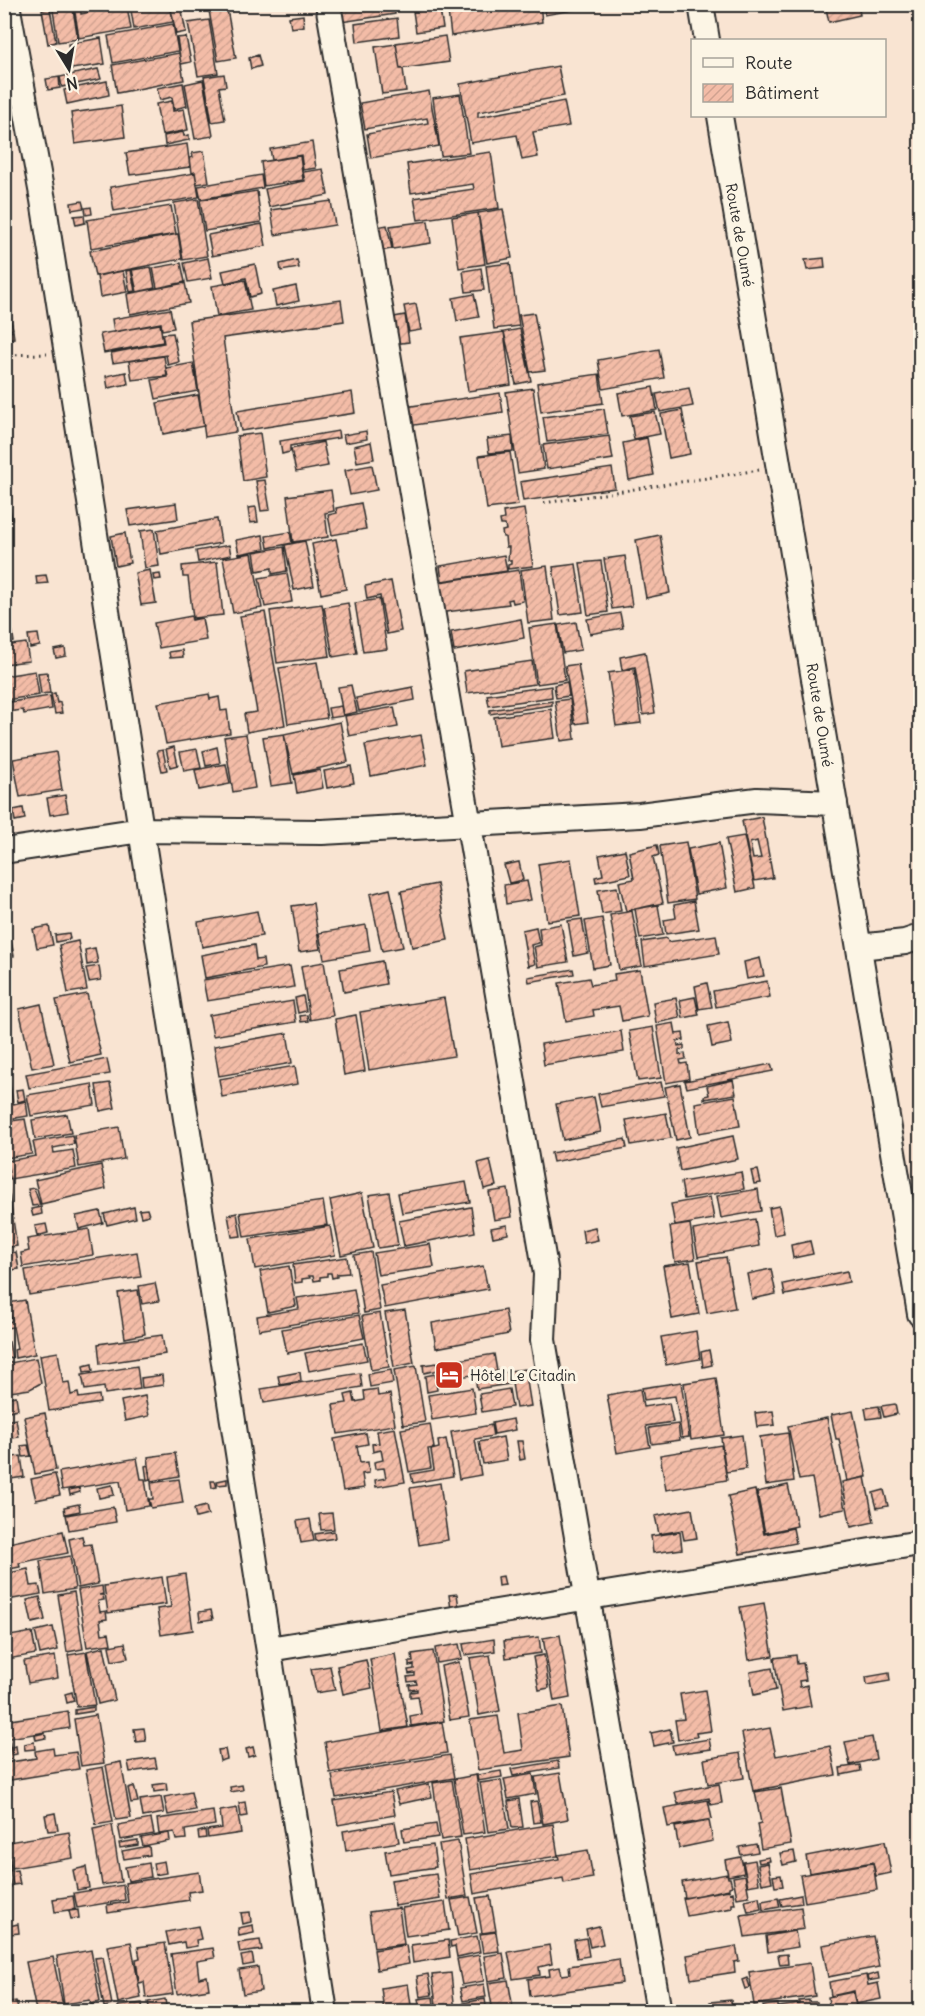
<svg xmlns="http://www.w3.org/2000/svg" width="925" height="2016" font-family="Delius,sans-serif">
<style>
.building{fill:url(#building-hatch);stroke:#2b2b2b;stroke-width:1.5;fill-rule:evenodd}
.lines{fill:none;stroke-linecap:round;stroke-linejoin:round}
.minor-casing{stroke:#2b2b2b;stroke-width:28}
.path{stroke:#2b2b2b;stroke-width:3;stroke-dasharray:1.5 4.5;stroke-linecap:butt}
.minor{stroke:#fcf5e5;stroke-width:24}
.labels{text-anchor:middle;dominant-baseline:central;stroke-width:6;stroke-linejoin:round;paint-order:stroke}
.street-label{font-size:15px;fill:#2b2b2b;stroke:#fcf5e5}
.poi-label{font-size:15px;fill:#2b2b2b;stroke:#fcf5e5;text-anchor:start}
</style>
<defs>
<pattern id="building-hatch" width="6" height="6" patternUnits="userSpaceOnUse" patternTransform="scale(1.5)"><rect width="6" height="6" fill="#f3bca7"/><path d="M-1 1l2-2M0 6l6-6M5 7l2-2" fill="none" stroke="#d0a290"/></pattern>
</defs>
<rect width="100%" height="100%" fill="#f9e4d2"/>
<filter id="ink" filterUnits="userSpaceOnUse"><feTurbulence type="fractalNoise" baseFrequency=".0167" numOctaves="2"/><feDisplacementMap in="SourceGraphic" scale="12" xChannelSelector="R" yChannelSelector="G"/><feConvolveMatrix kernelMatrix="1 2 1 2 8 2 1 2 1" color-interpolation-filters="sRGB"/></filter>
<g filter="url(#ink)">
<path class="building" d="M 52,4 L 72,4 L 78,39 L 58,42 Z
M 115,4 L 116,8 L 127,6 L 131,29 L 79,38 L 74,6 L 80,5 L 81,14 L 89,12 L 88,9 L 96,8 L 97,11 L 107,9 L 106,6 Z
M 130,4 L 170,4 L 173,22 L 134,29 Z
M 226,4 L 236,58 L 218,61 L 208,5 Z
M 331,4 L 394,4 L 395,14 L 334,23 Z
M 412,4 L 439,4 L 443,28 L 416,32 Z
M 484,4 L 540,4 L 542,22 L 451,36 L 448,11 Z
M 543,4 L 583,4 L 584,8 L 545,15 Z
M 825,4 L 858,4 L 860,15 L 829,22 Z
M 181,7 L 186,32 L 176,34 L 171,9 Z
M 50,9 L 56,42 L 48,44 L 42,10 Z
M 303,15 L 304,26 L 291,28 L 289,17 Z
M 397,18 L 399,36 L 357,42 L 355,24 Z
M 209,20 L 218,73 L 198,76 L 188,23 Z
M 173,24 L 178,51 L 113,63 L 108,36 Z
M 445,36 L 449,62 L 400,69 L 396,43 Z
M 186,37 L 191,62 L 181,64 L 177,38 Z
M 101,38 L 105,64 L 72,69 L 68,44 Z
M 396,44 L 400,69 L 403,69 L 406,91 L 382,94 L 375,47 Z
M 179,53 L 184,80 L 117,93 L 112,65 Z
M 258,55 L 261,66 L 251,69 L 249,58 Z
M 558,66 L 564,96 L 478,112 L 478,117 L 564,101 L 569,126 L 533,132 L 538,157 L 522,160 L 517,135 L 471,143 L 460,84 Z
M 98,69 L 101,79 L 62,87 L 60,77 Z
M 224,74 L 226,86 L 219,87 L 225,120 L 212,122 L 204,77 Z
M 59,77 L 60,88 L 48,90 L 46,79 Z
M 203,80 L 213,136 L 195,139 L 185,84 Z
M 107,81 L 109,95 L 67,104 L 64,90 Z
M 183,83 L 187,106 L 174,109 L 172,97 L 160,100 L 157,88 Z
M 429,91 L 439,146 L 371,158 L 367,134 L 428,123 L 427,118 L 365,129 L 360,103 Z
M 460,94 L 469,153 L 441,156 L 433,98 Z
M 172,101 L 173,111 L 184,109 L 188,130 L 162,135 L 156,104 Z
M 121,106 L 125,137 L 75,144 L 71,113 Z
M 183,132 L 184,136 L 189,135 L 189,140 L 165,145 L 164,136 Z
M 312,142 L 316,168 L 303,170 L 301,155 L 272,160 L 270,149 Z
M 187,144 L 190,167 L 130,175 L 126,153 Z
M 204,151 L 209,182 L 197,184 L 195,172 L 192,173 L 190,158 L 193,157 L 192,153 Z
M 491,152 L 499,208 L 418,220 L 414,198 L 474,189 L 473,184 L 411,193 L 407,164 Z
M 300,156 L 303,180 L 264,186 L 261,162 Z
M 323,169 L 328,195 L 269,207 L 265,189 L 305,181 L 303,172 Z
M 195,173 L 199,197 L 114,211 L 110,187 Z
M 261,175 L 263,188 L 201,199 L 198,186 Z
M 257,191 L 261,222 L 205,231 L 200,200 Z
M 198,199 L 207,256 L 183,260 L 174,203 Z
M 82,201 L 84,208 L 72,210 L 71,203 Z
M 331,201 L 335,225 L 275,235 L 271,210 Z
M 171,206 L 176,234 L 91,248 L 87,220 Z
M 91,207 L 92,214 L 86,215 L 85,208 Z
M 503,209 L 512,258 L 487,263 L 478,213 Z
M 478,213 L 485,264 L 459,268 L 452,217 Z
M 84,215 L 85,223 L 76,225 L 74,216 Z
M 428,221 L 431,243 L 393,249 L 390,226 Z
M 262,224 L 266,246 L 212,256 L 208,235 Z
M 387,225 L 392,249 L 370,253 L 366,229 Z
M 178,234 L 182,259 L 95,276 L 90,251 Z
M 208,258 L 212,278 L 188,282 L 184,263 Z
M 824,258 L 825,268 L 807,270 L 805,260 Z
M 297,260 L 299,268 L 281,271 L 280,264 Z
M 181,263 L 185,282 L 157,288 L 153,268 Z
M 510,263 L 519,326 L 494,329 L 486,266 Z
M 255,264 L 261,294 L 250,297 L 246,278 L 225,283 L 222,271 Z
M 151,267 L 155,288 L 137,292 L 132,270 Z
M 481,268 L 484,290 L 466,292 L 463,271 Z
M 131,270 L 135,291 L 130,292 L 126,271 Z
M 123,271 L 127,292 L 100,297 L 97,276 Z
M 245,280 L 251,310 L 217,316 L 212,286 Z
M 185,283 L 189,303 L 130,314 L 127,294 Z
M 296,286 L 299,301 L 276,306 L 273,291 Z
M 474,294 L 479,317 L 457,321 L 453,298 Z
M 341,300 L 344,321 L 223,338 L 236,432 L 205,437 L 189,321 Z
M 416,304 L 421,330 L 409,332 L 404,306 Z
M 4,305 L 7,305 L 13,329 L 4,331 Z
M 170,309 L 174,328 L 162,330 L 161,323 L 114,332 L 112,319 Z
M 534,313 L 545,370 L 530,372 L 519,315 Z
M 405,315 L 409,342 L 386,345 L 383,319 Z
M 160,324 L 163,342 L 104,353 L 100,334 Z
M 520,329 L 531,381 L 516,384 L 504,332 Z
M 13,331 L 14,338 L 4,339 L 4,333 Z
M 504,332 L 511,385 L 468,391 L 460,338 Z
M 173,333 L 179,362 L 168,365 L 166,355 L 113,363 L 111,353 L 164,343 L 162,334 Z
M 659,349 L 664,378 L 603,389 L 598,360 Z
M 164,356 L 167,376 L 132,380 L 129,361 Z
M 193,363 L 198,391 L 156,399 L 152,380 L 168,377 L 166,368 Z
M 126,372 L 128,384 L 108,388 L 106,376 Z
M 599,374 L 603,403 L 541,412 L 537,383 Z
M 653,387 L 657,410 L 622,416 L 618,393 Z
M 533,388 L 544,469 L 518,473 L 506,392 Z
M 689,388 L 693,406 L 660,412 L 656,394 Z
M 352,392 L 355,413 L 241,431 L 237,411 Z
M 500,393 L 503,412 L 408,426 L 405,407 Z
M 198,395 L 204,426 L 163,434 L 157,403 Z
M 604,409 L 608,434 L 547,442 L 543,417 Z
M 682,410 L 690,454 L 669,458 L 661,414 Z
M 655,412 L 660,434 L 634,439 L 630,416 Z
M 338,431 L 339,438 L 290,446 L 290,452 L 282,454 L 280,441 Z
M 366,431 L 367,439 L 345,443 L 343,435 Z
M 260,433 L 266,477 L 243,481 L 237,436 Z
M 512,436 L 513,451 L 489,453 L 487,439 Z
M 609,436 L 613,459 L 547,469 L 543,445 Z
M 647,438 L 654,475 L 629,480 L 623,443 Z
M 323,442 L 328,466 L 296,472 L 291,449 Z
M 371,442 L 374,459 L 357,462 L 354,446 Z
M 510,452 L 518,505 L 487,509 L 479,456 Z
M 372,465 L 377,490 L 350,495 L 345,470 Z
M 612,468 L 615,488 L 523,501 L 520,482 Z
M 265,480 L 270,510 L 261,511 L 256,481 Z
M 331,490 L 334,511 L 325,513 L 328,537 L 293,542 L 287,496 Z
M 176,503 L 178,519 L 130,526 L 127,510 Z
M 361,503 L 366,529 L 332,535 L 328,515 L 337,513 L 336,508 Z
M 256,507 L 258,522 L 250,523 L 248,508 Z
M 10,508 L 12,519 L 4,520 L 4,509 Z
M 524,509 L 533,566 L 508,569 L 508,565 L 511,564 L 511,560 L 508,560 L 509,547 L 506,547 L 505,537 L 503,537 L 502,531 L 506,530 L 505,525 L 501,525 L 500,520 L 504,519 L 503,512 Z
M 217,519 L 221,543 L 161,554 L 157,530 Z
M 154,529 L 159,566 L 145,568 L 140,531 Z
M 290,532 L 292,543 L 268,548 L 266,536 Z
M 125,533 L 130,563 L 116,566 L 111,536 Z
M 263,535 L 265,549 L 239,554 L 236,540 Z
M 660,535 L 670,593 L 646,598 L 636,540 Z
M 336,539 L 346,589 L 321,594 L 312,544 Z
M 305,541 L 314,586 L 294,590 L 285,545 Z
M 229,545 L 231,555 L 198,562 L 196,551 Z
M 284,547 L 287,571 L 272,574 L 272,568 L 257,571 L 254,552 Z
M 252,553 L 262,608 L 233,613 L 223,558 Z
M 504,555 L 507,571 L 442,581 L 440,566 Z
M 625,556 L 632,606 L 612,609 L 604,559 Z
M 601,561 L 608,612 L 588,615 L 580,563 Z
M 217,562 L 223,615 L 193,618 L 188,577 L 183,577 L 182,566 Z
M 576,564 L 583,612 L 560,615 L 553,567 Z
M 547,566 L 554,620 L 528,623 L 521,570 Z
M 150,570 L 156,603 L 141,605 L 135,573 Z
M 519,570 L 523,601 L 513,603 L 512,599 L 508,600 L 509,604 L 430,614 L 426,584 Z
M 287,573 L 292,602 L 265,607 L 259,578 Z
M 160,574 L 161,579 L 154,580 L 153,575 Z
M 46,575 L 48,583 L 37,584 L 36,576 Z
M 391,581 L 401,631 L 387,634 L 380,596 L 367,599 L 365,586 Z
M 379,599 L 387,649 L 363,652 L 355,603 Z
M 348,603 L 357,653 L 333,657 L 324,607 Z
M 322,604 L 330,656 L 277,663 L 270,611 Z
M 265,612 L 285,725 L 247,732 L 244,714 L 257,712 L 240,616 Z
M 620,613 L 623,628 L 590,634 L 587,619 Z
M 10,615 L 14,642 L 4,643 L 4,616 Z
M 191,616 L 192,620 L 202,618 L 206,640 L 159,648 L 154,623 Z
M 521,619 L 524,638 L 454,651 L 451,632 Z
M 576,622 L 581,650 L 563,653 L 558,625 Z
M 557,624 L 565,680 L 537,684 L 529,628 Z
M 38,634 L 40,646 L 30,648 L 28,635 Z
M 26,643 L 29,661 L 4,664 L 4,646 Z
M 65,648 L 66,656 L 56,658 L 54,650 Z
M 182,650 L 183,657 L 170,658 L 169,652 Z
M 645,652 L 655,713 L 643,715 L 635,667 L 622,670 L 620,657 Z
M 532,661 L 535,684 L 467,693 L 464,671 Z
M 317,662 L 327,718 L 288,724 L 279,668 Z
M 578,664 L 588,722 L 575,724 L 565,666 Z
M 634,669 L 641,723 L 616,726 L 608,673 Z
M 35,671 L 39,695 L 6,700 L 4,676 Z
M 47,672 L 50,693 L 41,694 L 38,673 Z
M 567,682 L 569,696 L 556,698 L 554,685 Z
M 351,685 L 357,712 L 343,715 L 338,687 Z
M 551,686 L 552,697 L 489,706 L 487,695 Z
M 413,687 L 415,700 L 359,711 L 356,698 Z
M 55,693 L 57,703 L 60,702 L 62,713 L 55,714 L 51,694 Z
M 209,694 L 210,699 L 219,697 L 221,711 L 227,710 L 230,733 L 166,744 L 158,703 Z
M 50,696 L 52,709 L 24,714 L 23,710 L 7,712 L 7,716 L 4,716 L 4,703 Z
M 570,699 L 575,739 L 561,741 L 555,701 Z
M 552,701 L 552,705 L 490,714 L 490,710 Z
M 341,706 L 343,716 L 330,718 L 328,708 Z
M 394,707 L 398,727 L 349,736 L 345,716 Z
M 551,709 L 555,738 L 498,746 L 494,717 Z
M 340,722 L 348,762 L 293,774 L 284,734 Z
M 246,734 L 255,788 L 233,792 L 224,737 Z
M 284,734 L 292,783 L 271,786 L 263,737 Z
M 421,735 L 427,765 L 371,776 L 365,745 Z
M 174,747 L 178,765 L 170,767 L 166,749 Z
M 217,747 L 220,763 L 206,766 L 203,751 Z
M 197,749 L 201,768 L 184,771 L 180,752 Z
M 163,750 L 167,770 L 162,771 L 157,751 Z
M 56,752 L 62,790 L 20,797 L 13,759 Z
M 226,764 L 230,784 L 199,790 L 195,770 Z
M 351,766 L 354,783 L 327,788 L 324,771 Z
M 320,770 L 323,788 L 297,793 L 294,775 Z
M 65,795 L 68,812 L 50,815 L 47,798 Z
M 23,808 L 25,819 L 15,821 L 13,810 Z
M 10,809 L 12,821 L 4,823 L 4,811 Z
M 762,817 L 773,878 L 754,881 L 742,821 ZM 757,841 L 761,858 L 753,859 L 750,843 Z
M 744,836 L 755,888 L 737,892 L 726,839 Z
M 686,842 L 695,899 L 668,903 L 660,846 Z
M 719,843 L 727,888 L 696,894 L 688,849 Z
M 657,845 L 659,855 L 653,857 L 663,903 L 626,911 L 619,882 L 634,879 L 629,852 Z
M 625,850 L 630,875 L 596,882 L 595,877 L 603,875 L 599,855 Z
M 571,859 L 580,916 L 547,921 L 538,864 Z
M 519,862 L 523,880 L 509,883 L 504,865 Z
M 527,881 L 531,900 L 506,904 L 504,885 Z
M 437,884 L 448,940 L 412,947 L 401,891 Z
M 617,887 L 621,911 L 602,914 L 598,890 Z
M 390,889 L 403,947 L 382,951 L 370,894 Z
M 694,901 L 699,929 L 666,934 L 664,920 L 676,918 L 674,905 Z
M 313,903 L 320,949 L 299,952 L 292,906 Z
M 658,905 L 663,935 L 640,939 L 635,909 Z
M 257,911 L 262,936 L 202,947 L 198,922 Z
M 632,911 L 642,966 L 619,970 L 610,915 Z
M 602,918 L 610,965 L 593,968 L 585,921 Z
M 582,919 L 588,953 L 574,956 L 568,921 Z
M 561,924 L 568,962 L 538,967 L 534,947 L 541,945 L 539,928 Z
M 366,925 L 370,951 L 324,959 L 319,933 Z
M 49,926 L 53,945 L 37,948 L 33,929 Z
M 536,927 L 539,943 L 531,945 L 535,964 L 528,966 L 522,930 Z
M 69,933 L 70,939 L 56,942 L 55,935 Z
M 716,935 L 719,954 L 645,966 L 642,942 L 667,938 L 668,942 Z
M 11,941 L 14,956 L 4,958 L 4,942 Z
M 78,941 L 87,990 L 68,993 L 59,945 Z
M 254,945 L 256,960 L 263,959 L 264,967 L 205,978 L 201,955 Z
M 95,948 L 98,963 L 87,965 L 85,950 Z
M 760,958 L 764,976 L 747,979 L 744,962 Z
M 382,961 L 386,984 L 344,992 L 340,969 Z
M 324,962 L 333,1016 L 310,1020 L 301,966 Z
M 99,966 L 101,980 L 89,982 L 86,968 Z
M 290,966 L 294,987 L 207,1001 L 203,980 Z
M 573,969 L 574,974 L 529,982 L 528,977 Z
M 640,970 L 648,1016 L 622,1021 L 619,1006 L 593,1010 L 594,1016 L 566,1021 L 559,983 L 589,978 L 591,985 L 615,981 L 614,974 Z
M 767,981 L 770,997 L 716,1007 L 713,991 Z
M 707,983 L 712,1007 L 699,1009 L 695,986 Z
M 87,994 L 101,1055 L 70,1062 L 56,1000 Z
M 303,996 L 306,1011 L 298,1013 L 295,998 Z
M 695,997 L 699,1015 L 683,1018 L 680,1000 Z
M 444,998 L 454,1056 L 369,1070 L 360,1012 Z
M 676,998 L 680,1018 L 656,1023 L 653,1002 Z
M 293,1001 L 296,1022 L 213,1036 L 209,1015 Z
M 41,1004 L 54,1064 L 32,1068 L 19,1009 Z
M 307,1015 L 308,1021 L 301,1022 L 300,1016 Z
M 356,1015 L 365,1071 L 344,1075 L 335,1019 Z
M 728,1022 L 732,1043 L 712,1047 L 708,1026 Z
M 674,1023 L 676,1034 L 683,1033 L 684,1040 L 677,1041 L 678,1046 L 684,1045 L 684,1049 L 679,1050 L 679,1055 L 685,1054 L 686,1059 L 680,1060 L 681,1064 L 687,1063 L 689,1079 L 666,1083 L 657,1026 Z
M 653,1027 L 661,1078 L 638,1081 L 629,1031 Z
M 621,1031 L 624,1052 L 544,1065 L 541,1044 Z
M 287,1033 L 292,1063 L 219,1076 L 214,1046 Z
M 4,1035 L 10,1061 L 4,1062 Z
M 107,1059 L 110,1074 L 29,1088 L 26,1074 Z
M 7,1064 L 13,1104 L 26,1101 L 28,1116 L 4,1120 L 4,1065 Z
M 771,1064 L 773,1071 L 687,1088 L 685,1081 Z
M 295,1066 L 298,1084 L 222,1097 L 219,1079 Z
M 733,1080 L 736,1094 L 704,1099 L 704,1096 L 709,1095 L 707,1086 Z
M 661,1082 L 664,1096 L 601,1107 L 598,1094 Z
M 110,1083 L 115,1108 L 100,1111 L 96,1085 Z
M 92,1084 L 95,1105 L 31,1116 L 27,1095 Z
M 680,1084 L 690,1137 L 676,1140 L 665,1087 Z
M 23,1089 L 25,1100 L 18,1102 L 16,1090 Z
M 735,1096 L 740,1126 L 699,1133 L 695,1103 Z
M 594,1097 L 601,1132 L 563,1140 L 556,1104 Z
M 666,1113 L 671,1138 L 631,1145 L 626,1120 Z
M 67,1114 L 71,1133 L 35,1139 L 32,1120 Z
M 25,1119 L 32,1154 L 6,1158 L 4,1122 Z
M 119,1127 L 124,1159 L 79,1167 L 74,1135 Z
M 72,1135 L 74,1144 L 53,1148 L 54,1153 L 73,1150 L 76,1168 L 10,1179 L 7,1161 L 36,1156 L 33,1142 Z
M 733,1136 L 738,1159 L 680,1171 L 676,1148 Z
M 625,1139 L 627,1148 L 553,1162 L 551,1153 Z
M 490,1160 L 496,1186 L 484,1189 L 478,1163 Z
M 101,1165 L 106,1189 L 41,1204 L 35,1180 Z
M 758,1170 L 761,1183 L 754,1184 L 751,1171 Z
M 741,1172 L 744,1189 L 684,1199 L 681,1182 Z
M 466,1182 L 470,1202 L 402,1213 L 398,1193 Z
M 8,1186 L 17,1246 L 4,1248 L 4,1187 Z
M 34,1188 L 40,1205 L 32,1206 L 28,1189 Z
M 508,1189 L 512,1217 L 494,1220 L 489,1192 Z
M 758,1189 L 761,1211 L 721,1218 L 717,1196 Z
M 389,1192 L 398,1245 L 378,1248 L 369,1195 Z
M 362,1193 L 373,1248 L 341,1255 L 330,1200 Z
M 710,1197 L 714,1219 L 675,1226 L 671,1204 Z
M 323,1201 L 327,1225 L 244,1237 L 240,1213 Z
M 779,1206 L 784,1233 L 774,1235 L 769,1208 Z
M 41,1207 L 42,1214 L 33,1216 L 31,1209 Z
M 134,1207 L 136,1218 L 107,1225 L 104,1214 Z
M 471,1207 L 475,1232 L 404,1246 L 399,1221 Z
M 147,1209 L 149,1215 L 141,1217 L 139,1210 Z
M 100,1211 L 103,1223 L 79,1229 L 76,1216 Z
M 237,1213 L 241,1236 L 232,1237 L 228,1215 Z
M 755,1219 L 759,1246 L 698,1257 L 693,1230 Z
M 46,1224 L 48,1233 L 37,1236 L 35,1226 Z
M 690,1224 L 695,1259 L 675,1262 L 670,1227 Z
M 507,1225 L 508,1234 L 493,1237 L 491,1228 Z
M 330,1226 L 335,1255 L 255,1269 L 250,1239 Z
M 595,1227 L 598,1240 L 584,1243 L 582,1230 Z
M 89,1229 L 93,1255 L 23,1267 L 21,1253 L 29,1251 L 27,1239 Z
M 810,1241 L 813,1254 L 793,1258 L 791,1245 Z
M 430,1244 L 434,1267 L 378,1275 L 374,1253 Z
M 16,1252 L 19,1269 L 4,1271 L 4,1254 Z
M 137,1252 L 141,1277 L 29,1295 L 25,1270 Z
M 371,1252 L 380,1310 L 364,1313 L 354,1255 Z
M 347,1257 L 349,1273 L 337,1274 L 337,1277 L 332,1278 L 331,1273 L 327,1273 L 327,1276 L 320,1277 L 320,1280 L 314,1281 L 313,1276 L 309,1276 L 310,1278 L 302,1279 L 302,1282 L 295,1283 L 293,1265 Z
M 726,1257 L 735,1308 L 707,1313 L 698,1261 Z
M 690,1262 L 699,1314 L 672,1319 L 663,1266 Z
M 289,1266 L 296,1306 L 268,1312 L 260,1271 Z
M 483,1266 L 488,1289 L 385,1308 L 380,1285 Z
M 771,1269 L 776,1294 L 752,1299 L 747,1274 Z
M 847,1271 L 849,1282 L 785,1295 L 783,1284 Z
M 155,1283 L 159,1301 L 142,1304 L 139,1286 Z
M 354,1289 L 358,1313 L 259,1330 L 257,1316 L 299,1309 L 297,1298 Z
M 138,1290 L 145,1334 L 125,1338 L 118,1293 Z
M 25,1300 L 35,1354 L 15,1358 L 14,1350 L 17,1349 L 13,1327 L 6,1328 L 5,1323 L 12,1321 L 8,1303 Z
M 405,1310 L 414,1363 L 394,1367 L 385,1313 Z
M 505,1310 L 509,1334 L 436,1348 L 432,1323 Z
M 380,1313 L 389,1367 L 371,1370 L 362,1316 Z
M 359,1315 L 364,1338 L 287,1353 L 282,1329 Z
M 696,1331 L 700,1359 L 666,1365 L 661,1337 Z
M 162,1335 L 165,1354 L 100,1364 L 98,1344 Z
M 9,1342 L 12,1358 L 4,1360 L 4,1343 Z
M 363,1343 L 367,1360 L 309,1371 L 305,1353 Z
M 709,1350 L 712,1365 L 703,1367 L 701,1352 Z
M 58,1352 L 63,1383 L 69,1382 L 71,1395 L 78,1393 L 79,1398 L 99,1395 L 100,1403 L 49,1411 L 40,1355 Z
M 494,1354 L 497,1371 L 442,1380 L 440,1363 Z
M 36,1358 L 41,1383 L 30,1389 L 4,1393 L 4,1364 Z
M 437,1363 L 438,1370 L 424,1373 L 423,1365 Z
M 92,1364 L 93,1371 L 84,1372 L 83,1366 Z
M 137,1366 L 140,1389 L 105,1394 L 104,1387 L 85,1390 L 82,1375 Z
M 416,1366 L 425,1422 L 403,1425 L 394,1370 Z
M 525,1369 L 531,1406 L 516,1408 L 510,1371 Z
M 391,1370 L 393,1383 L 370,1387 L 368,1374 Z
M 300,1372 L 301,1381 L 280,1385 L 278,1376 Z
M 508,1372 L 509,1384 L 477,1389 L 475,1377 Z
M 360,1373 L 362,1387 L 264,1403 L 261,1389 Z
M 435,1374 L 437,1390 L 427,1392 L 425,1376 Z
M 162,1375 L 163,1385 L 142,1388 L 141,1378 Z
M 716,1378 L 724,1435 L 691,1440 L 684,1383 Z
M 681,1382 L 689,1437 L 682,1438 L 675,1396 L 644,1400 L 642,1388 Z
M 472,1388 L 476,1413 L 432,1420 L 428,1395 Z
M 377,1389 L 378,1396 L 390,1394 L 395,1425 L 338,1434 L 333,1405 L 347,1403 L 345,1395 L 353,1393 L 355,1402 L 365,1400 L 364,1391 Z
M 509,1389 L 512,1407 L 482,1412 L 479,1394 Z
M 640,1389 L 643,1407 L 669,1403 L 673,1422 L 646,1426 L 650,1447 L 617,1453 L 607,1395 Z
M 4,1394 L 5,1398 L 16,1396 L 18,1409 L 4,1412 Z
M 145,1396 L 149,1416 L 125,1421 L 121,1401 Z
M 895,1404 L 897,1414 L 884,1417 L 881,1406 Z
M 879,1406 L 881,1417 L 867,1419 L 865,1408 Z
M 773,1411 L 775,1425 L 757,1427 L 755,1413 Z
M 853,1411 L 867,1477 L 847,1481 L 839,1439 L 836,1439 L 831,1415 Z
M 45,1413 L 56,1470 L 35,1474 L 24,1417 Z
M 827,1418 L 845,1509 L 819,1514 L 812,1478 L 799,1480 L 788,1426 Z
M 16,1419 L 19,1437 L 4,1439 L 4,1421 Z
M 513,1419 L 515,1430 L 494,1434 L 492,1423 Z
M 430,1424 L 434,1448 L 428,1449 L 431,1468 L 409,1472 L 401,1429 Z
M 678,1424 L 680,1440 L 652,1444 L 649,1428 Z
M 491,1425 L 493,1436 L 475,1439 L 481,1475 L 459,1479 L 451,1432 Z
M 395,1428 L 405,1482 L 376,1487 L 375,1480 L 386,1478 L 384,1468 L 375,1469 L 374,1462 L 383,1460 L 381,1450 L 373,1452 L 372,1444 L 379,1443 L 377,1431 Z
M 366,1433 L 368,1444 L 357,1446 L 360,1463 L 368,1462 L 369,1473 L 362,1474 L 364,1488 L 343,1491 L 334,1439 Z
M 788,1433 L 794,1481 L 766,1485 L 760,1437 Z
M 742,1435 L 746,1469 L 726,1472 L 721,1438 Z
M 503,1437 L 507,1460 L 483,1464 L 479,1442 Z
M 446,1439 L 453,1476 L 413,1483 L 411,1474 L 434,1470 L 431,1450 L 439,1448 L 438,1441 Z
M 517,1441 L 522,1441 L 525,1459 L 520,1460 Z
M 28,1445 L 31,1456 L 23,1457 L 21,1446 Z
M 721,1445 L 727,1480 L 666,1490 L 660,1455 Z
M 175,1453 L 179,1476 L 151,1481 L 148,1457 Z
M 4,1454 L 5,1458 L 21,1456 L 24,1477 L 4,1480 Z
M 137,1458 L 141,1479 L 145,1479 L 149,1506 L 125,1510 L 120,1481 L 62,1490 L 59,1472 Z
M 148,1465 L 150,1479 L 147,1480 L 145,1466 Z
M 55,1474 L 60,1495 L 36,1500 L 31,1479 Z
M 865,1477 L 874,1522 L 851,1527 L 842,1482 Z
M 179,1479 L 183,1503 L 151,1508 L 149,1499 L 153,1499 L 151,1483 Z
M 227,1479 L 227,1484 L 218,1485 L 217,1481 Z
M 211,1481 L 215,1481 L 217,1487 L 212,1488 Z
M 440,1483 L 448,1540 L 419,1545 L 410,1488 Z
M 112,1485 L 114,1495 L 99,1498 L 97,1488 Z
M 788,1485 L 797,1526 L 765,1533 L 757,1492 Z
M 79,1488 L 80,1492 L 70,1495 L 69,1490 Z
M 755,1490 L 764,1534 L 793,1528 L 796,1543 L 740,1554 L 728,1496 Z
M 884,1490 L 888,1506 L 877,1508 L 873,1493 Z
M 79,1504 L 80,1511 L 65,1514 L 64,1507 Z
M 206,1506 L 208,1515 L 196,1518 L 194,1509 Z
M 113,1507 L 116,1522 L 69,1530 L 66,1515 Z
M 692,1509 L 697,1538 L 684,1540 L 682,1530 L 659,1534 L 655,1516 Z
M 332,1513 L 334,1529 L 321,1530 L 319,1514 Z
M 310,1519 L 314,1541 L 301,1543 L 297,1521 Z
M 63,1531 L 68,1553 L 19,1563 L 20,1567 L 4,1570 L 4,1544 Z
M 334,1531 L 335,1538 L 316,1541 L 315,1534 Z
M 680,1532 L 682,1549 L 653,1553 L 651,1536 Z
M 82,1536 L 84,1545 L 91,1544 L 98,1584 L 78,1588 L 69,1539 Z
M 70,1556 L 75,1589 L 45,1594 L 40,1561 Z
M 28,1569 L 31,1586 L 39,1585 L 41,1594 L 7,1600 L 4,1574 Z
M 185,1574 L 193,1630 L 161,1635 L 157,1609 L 171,1607 L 167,1577 Z
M 503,1576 L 505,1585 L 498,1586 L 497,1577 Z
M 162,1577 L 166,1604 L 108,1613 L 104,1586 Z
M 102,1586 L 103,1594 L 99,1595 L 103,1595 L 104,1600 L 98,1601 L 100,1612 L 106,1611 L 107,1619 L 100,1620 L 102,1634 L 109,1633 L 111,1644 L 87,1647 L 78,1590 Z
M 74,1592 L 83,1649 L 67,1652 L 58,1595 Z
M 457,1594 L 459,1608 L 451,1609 L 449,1595 Z
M 40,1597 L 45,1620 L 32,1623 L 27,1600 Z
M 764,1603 L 773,1656 L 749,1660 L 740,1607 Z
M 211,1610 L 213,1619 L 200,1621 L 199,1612 Z
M 53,1627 L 58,1650 L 40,1654 L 35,1631 Z
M 32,1632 L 36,1654 L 8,1659 L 4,1637 Z
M 560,1635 L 570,1698 L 554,1701 L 543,1638 Z
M 539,1637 L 541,1653 L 506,1658 L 504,1641 Z
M 494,1639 L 495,1651 L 465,1655 L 463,1644 Z
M 125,1643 L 128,1658 L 112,1661 L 109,1646 Z
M 459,1644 L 462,1659 L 437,1663 L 435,1648 Z
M 104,1647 L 115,1700 L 98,1704 L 87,1651 Z
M 433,1651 L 444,1721 L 411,1726 L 410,1716 L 421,1714 L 418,1696 L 410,1697 L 410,1692 L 417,1691 L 417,1689 L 410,1690 L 409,1685 L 417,1684 L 416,1681 L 408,1682 L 407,1677 L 415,1676 L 415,1673 L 409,1674 L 408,1670 L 414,1669 L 414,1665 L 409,1666 L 409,1662 L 413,1662 L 412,1654 Z
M 86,1652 L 95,1705 L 77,1707 L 68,1655 Z
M 395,1654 L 408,1727 L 382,1731 L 370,1659 Z
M 490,1655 L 500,1711 L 479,1715 L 470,1658 Z
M 544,1655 L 549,1688 L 539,1690 L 533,1657 Z
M 796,1655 L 797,1664 L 803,1663 L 806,1680 L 799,1681 L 800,1687 L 807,1685 L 811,1706 L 783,1711 L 774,1658 Z
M 55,1656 L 58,1678 L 28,1683 L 24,1661 Z
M 366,1660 L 372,1688 L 343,1694 L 337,1666 Z
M 459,1662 L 469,1717 L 450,1720 L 441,1666 Z
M 330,1666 L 335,1690 L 316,1693 L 311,1669 Z
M 772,1668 L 776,1690 L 754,1695 L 750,1672 Z
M 889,1673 L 890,1681 L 867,1685 L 866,1677 Z
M 705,1690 L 711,1731 L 696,1733 L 697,1737 L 678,1740 L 675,1720 L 684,1719 L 680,1694 Z
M 72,1692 L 74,1701 L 67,1703 L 65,1694 Z
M 562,1706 L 569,1757 L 478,1770 L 470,1720 L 498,1716 L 504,1753 L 523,1750 L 518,1713 Z
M 94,1707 L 94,1711 L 75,1714 L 75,1710 Z
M 68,1711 L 70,1728 L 9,1738 L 12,1759 L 4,1760 L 4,1721 Z
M 96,1715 L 104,1763 L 81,1766 L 74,1719 Z
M 442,1722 L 447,1753 L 330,1773 L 325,1742 Z
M 144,1728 L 146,1741 L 136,1742 L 134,1729 Z
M 770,1728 L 776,1756 L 830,1746 L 836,1775 L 753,1791 L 742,1733 Z
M 670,1729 L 673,1742 L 654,1746 L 651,1733 Z
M 45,1733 L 46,1738 L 36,1740 L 35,1735 Z
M 872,1737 L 876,1759 L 850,1765 L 845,1742 Z
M 709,1739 L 711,1749 L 674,1754 L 672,1745 Z
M 34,1742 L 35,1749 L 25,1750 L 24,1744 Z
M 16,1746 L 17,1754 L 12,1755 L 11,1747 Z
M 253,1747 L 255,1755 L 248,1757 L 246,1749 Z
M 53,1748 L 54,1755 L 76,1752 L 79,1769 L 4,1781 L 4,1763 L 36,1758 L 35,1751 Z
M 225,1749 L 227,1759 L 220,1761 L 218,1750 Z
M 740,1753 L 744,1778 L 708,1784 L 704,1759 Z
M 450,1755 L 454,1778 L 336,1798 L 332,1775 Z
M 155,1758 L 157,1768 L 130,1772 L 128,1762 Z
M 558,1761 L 559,1768 L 513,1776 L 511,1769 Z
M 121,1762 L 131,1818 L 116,1820 L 106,1765 Z
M 860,1765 L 861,1771 L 841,1775 L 840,1768 Z
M 103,1767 L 113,1822 L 96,1825 L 86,1770 Z
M 501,1771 L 502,1777 L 478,1781 L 477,1775 Z
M 560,1773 L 568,1819 L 543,1824 L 535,1777 Z
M 533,1774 L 536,1794 L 508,1799 L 504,1779 Z
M 476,1775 L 485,1832 L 463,1835 L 454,1779 Z
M 452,1780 L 461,1837 L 441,1840 L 433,1783 Z
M 501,1780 L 509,1829 L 488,1832 L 480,1783 Z
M 166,1783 L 167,1790 L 154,1792 L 153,1785 Z
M 429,1784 L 432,1797 L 399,1804 L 395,1791 Z
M 719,1784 L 722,1803 L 711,1805 L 709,1798 L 678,1804 L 675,1792 Z
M 242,1785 L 243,1790 L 231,1792 L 230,1787 Z
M 134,1786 L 138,1802 L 131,1803 L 128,1788 Z
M 781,1788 L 791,1844 L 761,1849 L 757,1824 L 761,1823 L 755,1792 Z
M 191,1792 L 195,1810 L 168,1815 L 164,1797 Z
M 391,1792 L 395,1815 L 338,1825 L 334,1801 Z
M 161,1797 L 164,1813 L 143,1817 L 140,1800 Z
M 519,1799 L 523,1827 L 512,1828 L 508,1801 Z
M 708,1800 L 712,1819 L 668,1827 L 664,1808 Z
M 537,1801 L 541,1822 L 533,1823 L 530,1802 Z
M 245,1802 L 247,1816 L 241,1817 L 239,1803 Z
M 237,1808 L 241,1833 L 208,1838 L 207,1830 L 222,1828 L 220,1811 Z
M 213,1811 L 215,1825 L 185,1830 L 186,1839 L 176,1840 L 174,1832 L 159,1834 L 157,1819 Z
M 55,1813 L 58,1830 L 48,1831 L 45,1815 Z
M 151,1819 L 154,1834 L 121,1840 L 118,1825 Z
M 709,1821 L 713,1841 L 679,1848 L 675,1827 Z
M 395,1822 L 399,1842 L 346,1851 L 343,1831 Z
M 436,1824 L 438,1837 L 404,1842 L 402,1829 Z
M 553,1824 L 558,1856 L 470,1870 L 465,1839 Z
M 112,1825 L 121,1882 L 102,1885 L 93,1829 Z
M 205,1830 L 206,1838 L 199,1839 L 198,1832 Z
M 69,1832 L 73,1858 L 12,1868 L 8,1842 Z
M 169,1833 L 170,1841 L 143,1846 L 141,1838 Z
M 138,1840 L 138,1845 L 120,1848 L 119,1843 Z
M 458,1841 L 467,1896 L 448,1899 L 439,1844 Z
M 885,1841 L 891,1873 L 876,1876 L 873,1862 L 809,1873 L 806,1856 Z
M 756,1844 L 758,1852 L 741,1855 L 739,1847 Z
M 433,1845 L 436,1867 L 389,1874 L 385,1851 Z
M 149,1846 L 150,1855 L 124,1859 L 122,1851 Z
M 588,1850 L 593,1878 L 564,1883 L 563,1878 L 474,1894 L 471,1874 L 559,1859 L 558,1855 Z
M 794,1851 L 796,1862 L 783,1865 L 780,1853 Z
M 741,1857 L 744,1873 L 728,1876 L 725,1860 Z
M 769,1857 L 770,1861 L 759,1863 L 758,1859 Z
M 9,1860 L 11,1870 L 4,1871 L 4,1861 Z
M 755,1860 L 759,1884 L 748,1886 L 743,1862 Z
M 164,1861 L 166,1873 L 155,1875 L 153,1863 Z
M 149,1863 L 151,1877 L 128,1881 L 125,1867 Z
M 768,1863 L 772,1882 L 762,1884 L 758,1865 Z
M 873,1863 L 877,1890 L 805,1902 L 800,1875 Z
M 86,1867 L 89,1888 L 77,1890 L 73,1870 Z
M 17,1870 L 20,1884 L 13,1885 L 10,1871 Z
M 8,1872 L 11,1887 L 4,1889 L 4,1873 Z
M 199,1872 L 202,1890 L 188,1892 L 189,1900 L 108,1913 L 107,1905 L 128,1902 L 125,1883 Z
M 436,1874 L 440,1899 L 395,1906 L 391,1880 Z
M 727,1874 L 728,1878 L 730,1878 L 732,1886 L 729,1887 L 729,1889 L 685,1898 L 682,1882 Z
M 745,1875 L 749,1896 L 737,1898 L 733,1877 Z
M 781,1875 L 783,1886 L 775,1887 L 773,1876 Z
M 123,1885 L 125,1900 L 77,1908 L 74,1893 Z
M 729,1890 L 730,1893 L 733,1892 L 735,1904 L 732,1904 L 732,1908 L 687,1916 L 683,1898 Z
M 801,1895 L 802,1903 L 782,1906 L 780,1899 Z
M 73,1896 L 75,1909 L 55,1912 L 53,1899 Z
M 490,1896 L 496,1931 L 482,1933 L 476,1898 Z
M 470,1897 L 477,1933 L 458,1936 L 451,1900 Z
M 759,1897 L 761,1909 L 748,1912 L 745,1900 Z
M 778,1898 L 780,1907 L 763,1910 L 762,1901 Z
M 445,1902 L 449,1930 L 406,1936 L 402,1908 Z
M 801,1907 L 804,1929 L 745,1937 L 741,1915 Z
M 399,1908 L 404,1944 L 374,1948 L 369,1912 Z
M 78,1910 L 79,1918 L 71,1919 L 69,1911 Z
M 250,1912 L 251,1922 L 243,1924 L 241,1913 Z
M 18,1924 L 19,1933 L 10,1934 L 9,1926 Z
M 253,1925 L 254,1933 L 239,1936 L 238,1928 Z
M 198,1926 L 201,1939 L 196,1940 L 197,1946 L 185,1948 L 184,1942 L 169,1945 L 166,1932 Z
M 599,1926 L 603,1944 L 590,1947 L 586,1929 Z
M 795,1931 L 798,1947 L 768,1952 L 766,1936 Z
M 496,1932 L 499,1951 L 483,1953 L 480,1934 Z
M 477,1936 L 480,1952 L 457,1957 L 455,1946 L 451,1947 L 450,1941 Z
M 873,1936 L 879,1967 L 828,1977 L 822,1945 Z
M 586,1938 L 589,1956 L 577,1958 L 574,1940 Z
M 260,1940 L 262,1950 L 240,1953 L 238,1943 Z
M 448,1940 L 450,1957 L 413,1963 L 411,1945 Z
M 131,1942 L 141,1998 L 118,2003 L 107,1946 Z
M 165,1943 L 173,1994 L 146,1998 L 144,1982 L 139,1983 L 136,1959 L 140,1958 L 138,1947 Z
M 406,1945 L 409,1964 L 377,1970 L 374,1950 Z
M 549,1945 L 552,1964 L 539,1967 L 540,1975 L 513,1979 L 508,1952 Z
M 736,1946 L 739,1961 L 734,1962 L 735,1972 L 691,1979 L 687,1955 Z
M 213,1948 L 215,1958 L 197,1961 L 199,1978 L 207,1976 L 209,1989 L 177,1994 L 171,1954 Z
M 91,1950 L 100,2002 L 91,2004 L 90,2000 L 64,2004 L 57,1956 Z
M 503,1953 L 507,1978 L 488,1981 L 484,1956 Z
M 252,1954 L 254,1964 L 243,1966 L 241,1956 Z
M 787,1954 L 788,1964 L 780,1965 L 778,1955 Z
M 479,1955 L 484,1981 L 462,1985 L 457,1959 Z
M 53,1957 L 63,2006 L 36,2011 L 26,1962 Z
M 103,1957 L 112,2005 L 104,2007 L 95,1958 Z
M 619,1959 L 622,1983 L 530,1996 L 528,1979 L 550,1976 L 549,1969 L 560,1967 L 562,1975 L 570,1974 L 569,1966 Z
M 810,1963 L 815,1996 L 754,2005 L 749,1972 Z
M 258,1967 L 261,1991 L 243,1994 L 239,1970 Z
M 451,1973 L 455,2012 L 437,2012 L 432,1975 Z
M 878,1973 L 879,1979 L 868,1981 L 867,1976 Z
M 428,1974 L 432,1995 L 420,1997 L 417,1976 Z
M 866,1975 L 868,1985 L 878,1983 L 881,1999 L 856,2004 L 854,1991 L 831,1996 L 829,1982 Z
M 747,1978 L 750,1987 L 745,1989 L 742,1980 Z
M 508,1980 L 513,2008 L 493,2012 L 488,1983 Z
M 408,1984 L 412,2012 L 384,2012 L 381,1988 Z
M 484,1984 L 486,1997 L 463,2001 L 460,1988 Z
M 853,1992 L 857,2011 L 830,2012 L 828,1997 Z
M 433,1997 L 435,2012 L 420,2012 L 418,1999 Z
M 165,1999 L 167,2012 L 150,2012 L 148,2002 Z
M 485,1999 L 487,2012 L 464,2012 L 463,2003 Z
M 731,2000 L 732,2012 L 710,2012 L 710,2002 Z
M 809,2000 L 809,2002 L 817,2002 L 818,2012 L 753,2012 L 764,2009 L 763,2006 L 778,2004 L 778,2007 L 799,2004 L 799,2001 Z
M 16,2001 L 18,2009 L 6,2011 L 4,2003 Z
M 142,2003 L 143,2012 L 119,2012 L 118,2006 Z"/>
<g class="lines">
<g class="minor-casing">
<path id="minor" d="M 7,4 L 43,200 L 325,2012
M 328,4 L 546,1274 L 543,1340 L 659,2012
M 701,4 L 707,40
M 720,116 L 920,1314
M 4,851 L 141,830 L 322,832 L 640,815 L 757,800 L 835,803
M 859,947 L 905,942 L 920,937
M 269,1649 L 920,1543"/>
</g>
<path class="path" d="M 4,355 L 47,354
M 544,503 L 759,470"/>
<use href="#minor" class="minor"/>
</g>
</g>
<defs>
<g id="hotel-square" transform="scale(1.5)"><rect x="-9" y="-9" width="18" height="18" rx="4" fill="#c8321e" stroke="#fcf5e5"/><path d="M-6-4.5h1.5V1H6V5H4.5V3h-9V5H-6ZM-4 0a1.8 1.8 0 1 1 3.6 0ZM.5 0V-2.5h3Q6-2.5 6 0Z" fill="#fff"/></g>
</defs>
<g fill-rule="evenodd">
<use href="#hotel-square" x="449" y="1375"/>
</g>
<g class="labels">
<g class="street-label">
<text transform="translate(740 235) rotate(80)">Route de Oumé</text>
<text transform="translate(820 715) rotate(81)">Route de Oumé</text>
</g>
<g class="poi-label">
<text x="470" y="1375">Hôtel Le Citadin</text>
</g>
</g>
<rect width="925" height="2016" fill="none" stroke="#fcf5e5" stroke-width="24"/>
<rect x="12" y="12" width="901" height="1992" fill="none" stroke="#2b2b2b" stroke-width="2" filter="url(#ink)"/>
<rect x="691" y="39" width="195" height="78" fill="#fcf5e5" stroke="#a8a49b" stroke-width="1.5"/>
<rect x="703" y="58" width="30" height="9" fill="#fcf5e5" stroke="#a8a49b" stroke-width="1.5"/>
<text x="745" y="69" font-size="18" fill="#2b2b2b">Route</text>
<rect x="703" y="84" width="30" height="18" fill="url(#building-hatch)" stroke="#a8a49b" stroke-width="1.5"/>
<text x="745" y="99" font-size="18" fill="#2b2b2b">Bâtiment</text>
<g transform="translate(69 69) rotate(169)" stroke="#fcf5e5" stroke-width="4.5" paint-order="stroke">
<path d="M0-4.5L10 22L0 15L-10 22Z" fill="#2b2b2b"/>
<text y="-9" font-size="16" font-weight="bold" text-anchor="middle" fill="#2b2b2b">N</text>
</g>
</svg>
